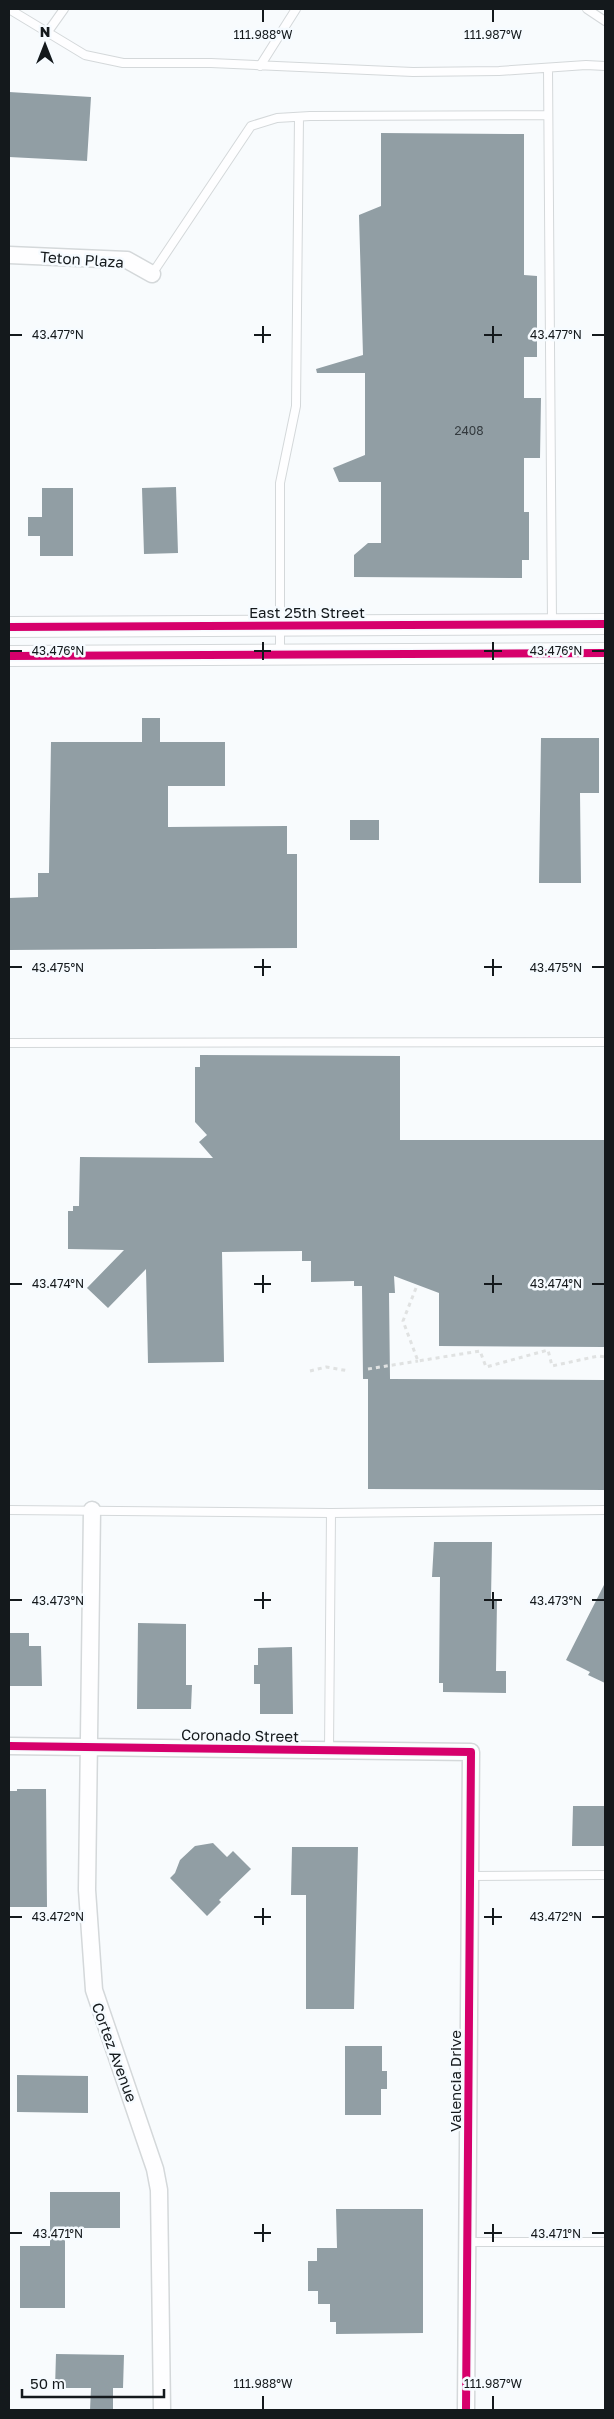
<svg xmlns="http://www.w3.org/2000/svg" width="614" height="2419" font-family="'Golos Text',sans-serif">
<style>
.building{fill:#919ea4}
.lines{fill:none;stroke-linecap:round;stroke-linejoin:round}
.service-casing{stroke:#d4d8da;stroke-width:10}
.minor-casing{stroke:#d4d8da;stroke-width:19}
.tertiary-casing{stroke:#d4d8da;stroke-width:22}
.path{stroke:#e0e2e2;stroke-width:3;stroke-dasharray:4 4;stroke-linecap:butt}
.service{stroke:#fefeff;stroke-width:8}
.minor{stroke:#fefeff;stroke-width:16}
.tertiary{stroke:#fefeff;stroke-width:20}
.cycleway-casing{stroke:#f6fbff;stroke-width:11}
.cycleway{stroke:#d6006c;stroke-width:8}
.ticks{fill:none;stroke:#14191c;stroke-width:2}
.labels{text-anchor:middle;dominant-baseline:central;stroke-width:5;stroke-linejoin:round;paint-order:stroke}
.number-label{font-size:12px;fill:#333a3e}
.street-label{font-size:15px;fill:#14191c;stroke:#f6fbff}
.ticks-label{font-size:12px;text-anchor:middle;fill:#14191c;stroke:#f6fbff;stroke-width:5;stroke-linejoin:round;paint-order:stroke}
</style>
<rect width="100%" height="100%" fill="#f8fbfd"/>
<path class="building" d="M 9,92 L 91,97 L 87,161 L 9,157 Z
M 381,133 L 524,134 L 524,275 L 537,276 L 537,357 L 524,357 L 524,398 L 541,398 L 540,458 L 524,458 L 524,512 L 529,512 L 529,560 L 522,560 L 522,578 L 354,577 L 354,555 L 368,543 L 381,543 L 381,482 L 339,482 L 333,468 L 365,455 L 365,373 L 317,373 L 316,369 L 363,355 L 359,215 L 381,206 Z
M 176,487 L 178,553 L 144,554 L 142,488 Z
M 42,488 L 73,488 L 73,556 L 40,556 L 40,536 L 28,536 L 28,517 L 42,517 Z
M 142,718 L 160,718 L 160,742 L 225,742 L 225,786 L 168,786 L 168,827 L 287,826 L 287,854 L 297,854 L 297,948 L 10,950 L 9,898 L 38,897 L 38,873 L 49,873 L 51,742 L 142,742 Z
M 541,738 L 599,738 L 599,793 L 580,793 L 581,883 L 539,883 Z
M 350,820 L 379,820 L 379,840 L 350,840 Z
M 200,1055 L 400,1056 L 400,1140 L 605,1140 L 605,1347 L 439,1346 L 439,1293 L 394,1276 L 395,1293 L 389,1293 L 390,1379 L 605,1380 L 605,1490 L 368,1489 L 368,1379 L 363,1379 L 362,1286 L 354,1286 L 354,1281 L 311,1282 L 311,1261 L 302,1261 L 302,1251 L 222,1252 L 224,1362 L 148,1363 L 146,1269 L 108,1308 L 87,1288 L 124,1250 L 68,1249 L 68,1211 L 73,1211 L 73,1206 L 79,1206 L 80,1157 L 213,1158 L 199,1142 L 207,1135 L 195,1122 L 195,1067 L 200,1067 Z
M 434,1542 L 492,1542 L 491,1599 L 497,1599 L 496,1671 L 506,1671 L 506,1693 L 443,1692 L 443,1683 L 439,1683 L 440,1577 L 432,1577 Z
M 605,1583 L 605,1683 L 588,1675 L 590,1672 L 566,1660 Z
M 138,1623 L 186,1624 L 186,1685 L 192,1685 L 191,1709 L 137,1709 Z
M 9,1633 L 29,1633 L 29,1646 L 41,1646 L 42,1686 L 9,1686 Z
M 292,1647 L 293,1714 L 260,1714 L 260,1684 L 254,1684 L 254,1665 L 258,1665 L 258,1648 Z
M 17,1789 L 46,1789 L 47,1907 L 9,1907 L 9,1791 L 17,1791 Z
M 573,1806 L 605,1806 L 605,1846 L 572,1846 Z
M 213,1843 L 227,1857 L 233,1851 L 251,1869 L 219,1900 L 221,1902 L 207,1916 L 170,1878 L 175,1873 L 180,1860 L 195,1846 Z
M 292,1847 L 358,1847 L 354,2009 L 306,2009 L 306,1895 L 291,1895 Z
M 345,2046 L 382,2046 L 382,2071 L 387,2071 L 387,2089 L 381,2089 L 381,2115 L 345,2115 Z
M 17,2075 L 88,2076 L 88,2113 L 17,2112 Z
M 50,2192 L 120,2192 L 120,2228 L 65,2228 L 65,2308 L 20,2308 L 20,2246 L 50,2246 Z
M 336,2209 L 423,2209 L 423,2333 L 336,2334 L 336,2322 L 330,2322 L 330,2304 L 318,2304 L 318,2291 L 308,2291 L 308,2261 L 317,2261 L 317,2248 L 337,2248 Z
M 56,2354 L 124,2355 L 123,2388 L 113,2388 L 113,2410 L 90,2410 L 91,2388 L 55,2388 Z"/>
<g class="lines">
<g class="service-casing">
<path id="service" d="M 9,9 L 85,55 L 123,63 L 211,63 L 413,72 L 499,71 L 586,65 L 605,66
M 587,9 L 605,21
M 47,33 L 64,9
M 260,66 L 296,9
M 548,68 L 552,623
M 152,274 L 251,126 L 277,118 L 310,116 L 548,115
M 280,653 L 280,483 L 296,406 L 299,117
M 9,1043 L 605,1042
M 9,1510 L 331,1513 L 605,1510
M 329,1750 L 331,1513
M 470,1876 L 605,1875
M 467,2242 L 605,2242"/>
</g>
<g class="minor-casing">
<path id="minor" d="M 9,255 L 127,260 L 152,274
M 92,1510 L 87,1890 L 94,1990 L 155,2169 L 159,2190 L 162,2410
M 9,1746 L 471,1752 L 466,2410"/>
</g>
<g class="tertiary-casing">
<path id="tertiary" d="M 9,627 L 605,624
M 9,656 L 605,653"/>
</g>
<path class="path" d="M 416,1288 L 403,1321 L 418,1361 L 480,1351 L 486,1367 L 548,1350 L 552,1366 L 598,1356 L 605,1357
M 368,1369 L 418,1361
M 310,1371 L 326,1367 L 349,1371"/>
<use href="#service" class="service"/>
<use href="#minor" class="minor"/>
<use href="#tertiary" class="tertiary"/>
<g class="cycleway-casing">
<path id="cycleway" d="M 9,627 L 605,624
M 9,656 L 605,653
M 9,1746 L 471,1752 L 466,2410"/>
</g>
<use href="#cycleway" class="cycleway"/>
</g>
<path class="ticks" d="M 263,10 L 263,22M 493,10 L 493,22M 263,326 L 263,343M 493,326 L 493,343M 10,335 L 22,335M 254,335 L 271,335M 484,335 L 502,335M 592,335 L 604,335M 263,642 L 263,660M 493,642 L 493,660M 10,651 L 22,651M 254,651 L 271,651M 484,651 L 502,651M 592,651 L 604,651M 263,959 L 263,976M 493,959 L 493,976M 10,967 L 22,967M 254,967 L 271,967M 484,967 L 502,967M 592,967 L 604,967M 263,1275 L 263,1293M 493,1275 L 493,1293M 10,1284 L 22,1284M 254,1284 L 271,1284M 484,1284 L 502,1284M 592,1284 L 604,1284M 263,1592 L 263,1609M 493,1592 L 493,1609M 10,1600 L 22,1600M 254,1600 L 271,1600M 484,1600 L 502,1600M 592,1600 L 604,1600M 263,1908 L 263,1925M 493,1908 L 493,1925M 10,1917 L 22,1917M 254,1917 L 271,1917M 484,1917 L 502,1917M 592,1917 L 604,1917M 263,2224 L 263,2242M 493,2224 L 493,2242M 10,2233 L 22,2233M 254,2233 L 271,2233M 484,2233 L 502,2233M 592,2233 L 604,2233M 263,2396 L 263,2409M 493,2396 L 493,2409"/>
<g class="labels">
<g class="number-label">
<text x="469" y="430">2408</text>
</g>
<g class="street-label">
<text transform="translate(82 259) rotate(4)">Teton Plaza</text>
<text x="307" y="612">East 25th Street</text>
<text transform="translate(240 1735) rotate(1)">Coronado Street</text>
<text transform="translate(115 2052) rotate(70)">Cortez Avenue</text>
<text transform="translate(455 2081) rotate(-90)">Valencia Drive</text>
</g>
</g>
<g class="ticks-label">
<text x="263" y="39">111.988°W</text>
<text x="493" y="39">111.987°W</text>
<text x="58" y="339">43.477°N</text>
<text x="556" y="339">43.477°N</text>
<text x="58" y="655">43.476°N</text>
<text x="556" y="655">43.476°N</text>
<text x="58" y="972">43.475°N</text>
<text x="556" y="972">43.475°N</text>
<text x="58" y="1288">43.474°N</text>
<text x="556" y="1288">43.474°N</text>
<text x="58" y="1605">43.473°N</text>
<text x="556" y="1605">43.473°N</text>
<text x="58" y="1921">43.472°N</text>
<text x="556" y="1921">43.472°N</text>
<text x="58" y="2238">43.471°N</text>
<text x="556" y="2238">43.471°N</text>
<text x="263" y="2388">111.988°W</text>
<text x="493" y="2388">111.987°W</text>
</g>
<rect width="614" height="2419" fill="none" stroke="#14191c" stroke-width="20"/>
<g transform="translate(45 45)" stroke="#f6fbff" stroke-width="4" paint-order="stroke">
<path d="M0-4L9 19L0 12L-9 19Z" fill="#14191c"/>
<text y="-8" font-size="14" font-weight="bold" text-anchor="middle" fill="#14191c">N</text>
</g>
<path d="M22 2389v8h142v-8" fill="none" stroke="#14191c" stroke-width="2.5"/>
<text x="30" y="2389" font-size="15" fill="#14191c" stroke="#f6fbff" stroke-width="4" paint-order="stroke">50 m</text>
</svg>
